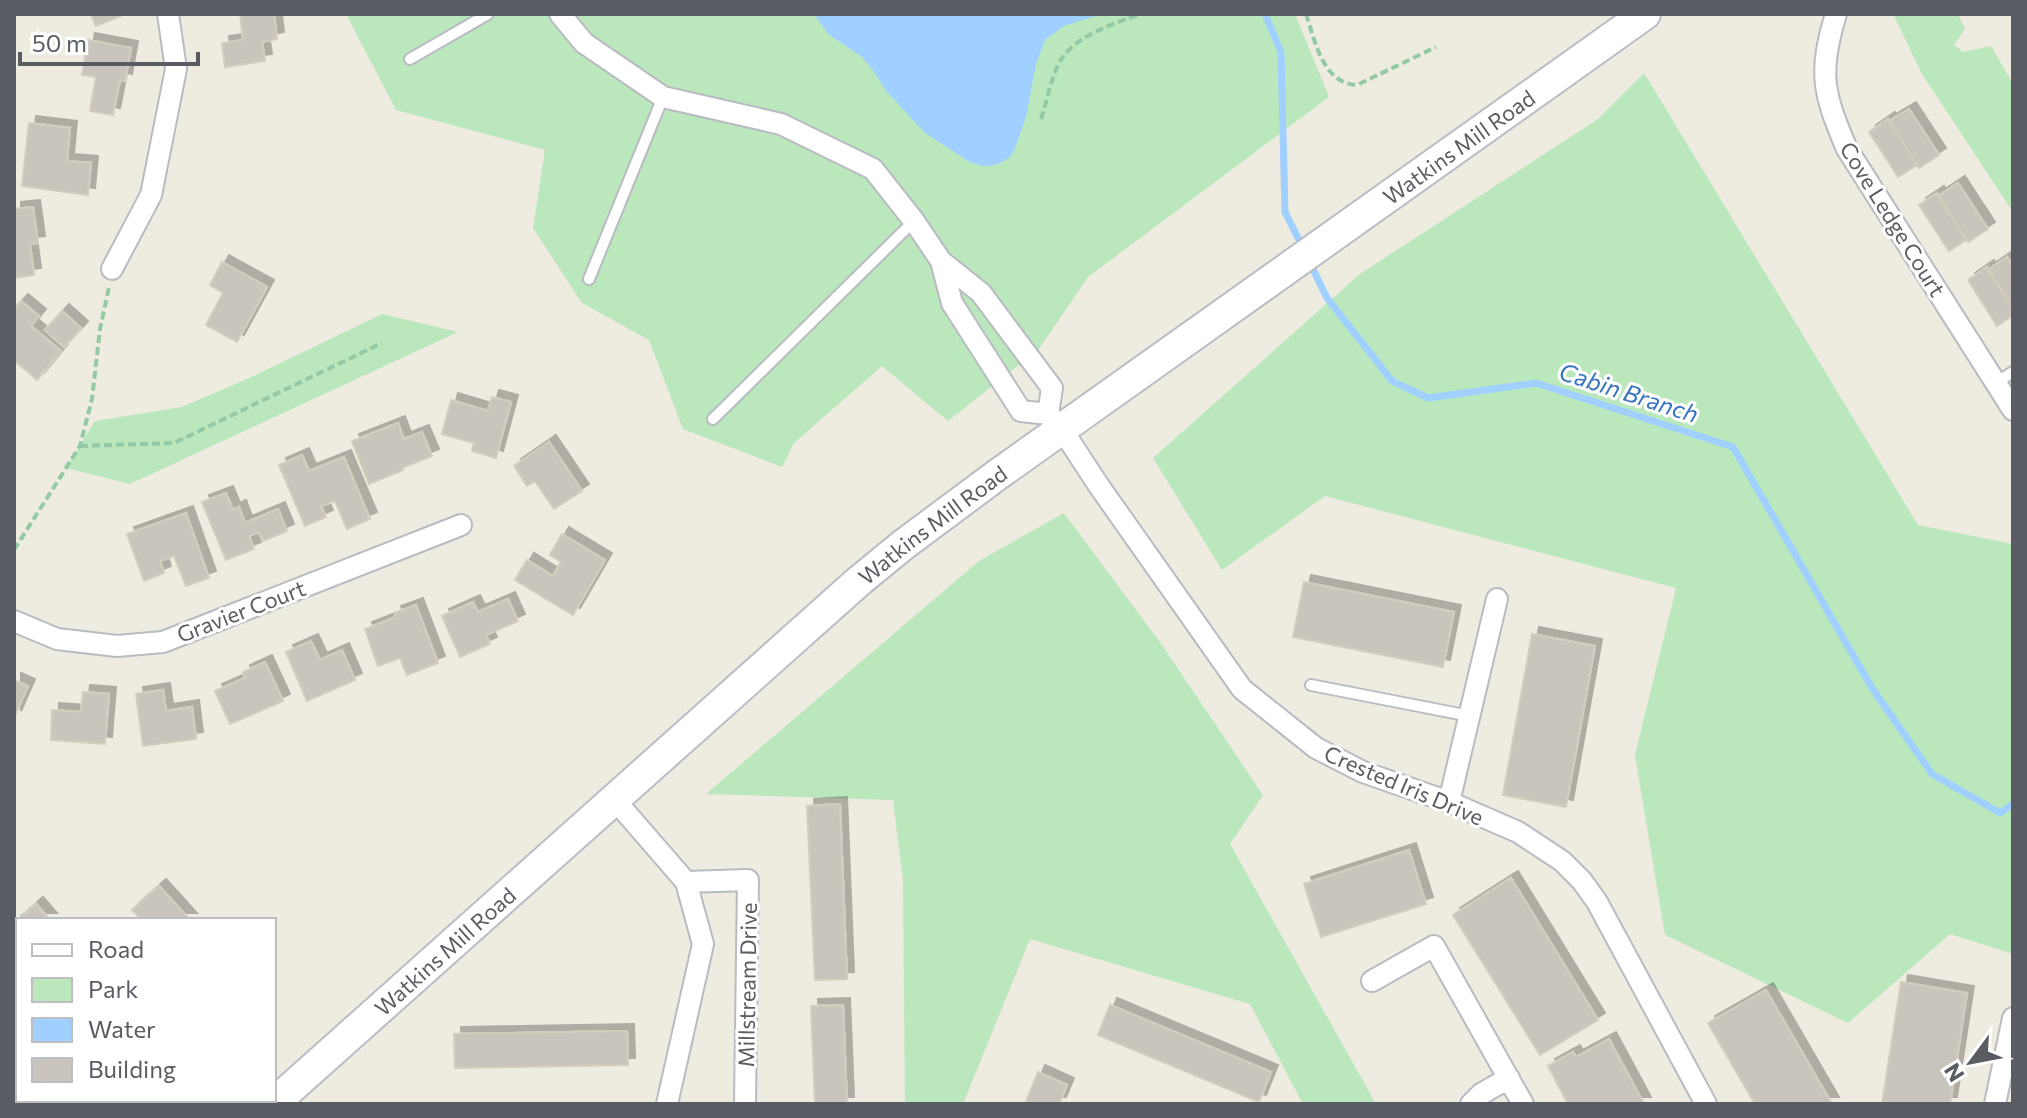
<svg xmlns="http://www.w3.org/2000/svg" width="2027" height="1118" font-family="Commissioner,sans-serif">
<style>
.green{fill:#bae8bc}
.water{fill:#9fd0ff}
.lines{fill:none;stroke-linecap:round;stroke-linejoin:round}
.stream{stroke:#9fd0ff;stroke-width:7}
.building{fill:#c9c5bd;stroke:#d3cdbe;stroke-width:2;filter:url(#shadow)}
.lane-casing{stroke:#b8bbc1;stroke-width:14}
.street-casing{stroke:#b8bbc1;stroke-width:24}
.secondary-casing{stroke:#b9bdc4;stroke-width:34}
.path{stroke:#93c9a5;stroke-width:4;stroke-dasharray:8 4;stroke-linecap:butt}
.lane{stroke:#fff;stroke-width:10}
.street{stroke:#fff;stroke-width:20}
.secondary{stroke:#fff;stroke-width:30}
.labels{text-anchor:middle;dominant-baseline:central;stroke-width:6;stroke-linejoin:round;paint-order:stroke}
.street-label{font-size:22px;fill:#595d63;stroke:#fff}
.water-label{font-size:24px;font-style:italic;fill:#3673c3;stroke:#fff}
</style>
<defs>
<filter id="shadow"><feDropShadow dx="7" dy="-7" stdDeviation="0" flood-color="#0004"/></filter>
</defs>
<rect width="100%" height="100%" fill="#eeebe0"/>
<path class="green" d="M 346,14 L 1295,14 L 1329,97 L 1088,277 L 1039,349 L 948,421 L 882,366 L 794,443 L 782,467 L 683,429 L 649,340 L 582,303 L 533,228 L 545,150 L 396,110 Z
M 1893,14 L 1958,14 L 1965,29 L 1954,45 L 1963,52 L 1991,46 L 2013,84 L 2013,212 L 1922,74 Z
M 1644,73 L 1918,525 L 2013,544 L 2013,954 L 1950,934 L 1848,1023 L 1665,935 L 1635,755 L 1676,588 L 1325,496 L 1222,570 L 1153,458 L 1360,274 L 1598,119 Z
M 382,314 L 458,332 L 130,484 L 66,468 L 95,421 L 182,407 L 247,379 Z
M 1064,513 L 1162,645 L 1263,795 L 1230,844 L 1376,1104 L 1303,1104 L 1250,1004 L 1030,939 L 963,1104 L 905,1104 L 903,881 L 893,800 L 706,794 L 979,561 Z"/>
<path class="water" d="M 814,14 L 1102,14 L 1064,26 L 1045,40 L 1036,64 L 1026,117 L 1015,148 L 1011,156 L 1004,161 L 996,165 L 984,166 L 971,163 L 925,133 L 886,91 L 874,72 L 862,57 L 828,34 Z"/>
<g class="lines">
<path class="stream" d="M 1265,14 L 1281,52 L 1285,212 L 1303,248
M 1310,263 L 1327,298 L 1392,381 L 1428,398 L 1536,383 L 1733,447 L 1872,688 L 1932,774 L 2000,813 L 2013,804"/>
</g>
<path class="building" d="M 91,14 L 120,14 L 121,16 L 96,26 Z
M 240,14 L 274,14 L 277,39 L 262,42 L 265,61 L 225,67 L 222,43 L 243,40 Z
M 88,40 L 131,48 L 125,81 L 120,80 L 113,115 L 90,111 L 96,77 L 82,75 Z
M 1909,109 L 1939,155 L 1919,168 L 1889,121 Z
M 1888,119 L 1917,165 L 1898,177 L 1869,132 Z
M 29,123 L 70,128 L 67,161 L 91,163 L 88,195 L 22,186 Z
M 1958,183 L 1988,229 L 1968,242 L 1938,196 Z
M 1937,193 L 1966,240 L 1949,251 L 1919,205 Z
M 33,207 L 38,243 L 30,244 L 34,275 L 14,278 L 14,209 Z
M 2007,257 L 2013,266 L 2013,308 L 1988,270 Z
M 222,262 L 267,287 L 237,342 L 206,325 L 223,293 L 210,285 Z
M 1987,267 L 2013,308 L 2013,315 L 1997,326 L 1968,280 Z
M 21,301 L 39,316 L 31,326 L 61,351 L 37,380 L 14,360 L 14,309 Z
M 62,311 L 81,328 L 64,347 L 45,330 Z
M 492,397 L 511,402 L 496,458 L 472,451 L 474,443 L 442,434 L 451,400 L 488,411 Z
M 398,423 L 404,439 L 422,432 L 432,456 L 402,468 L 403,470 L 369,484 L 352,441 Z
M 549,442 L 582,491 L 554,509 L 535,481 L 527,486 L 514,466 Z
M 302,455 L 309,471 L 344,457 L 370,519 L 347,529 L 335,501 L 321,506 L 326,517 L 305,526 L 279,465 Z
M 226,493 L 233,510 L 239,507 L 245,523 L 278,509 L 287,531 L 263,541 L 259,532 L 249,536 L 254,549 L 226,560 L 202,502 Z
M 186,513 L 209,578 L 186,586 L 174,556 L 160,561 L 164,573 L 144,581 L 127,534 Z
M 562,534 L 605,560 L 573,615 L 515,580 L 527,560 L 553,576 L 561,562 L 550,555 Z
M 1304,582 L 1454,612 L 1443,667 L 1293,637 Z
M 508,599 L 518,621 L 486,635 L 490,644 L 460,657 L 442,616 L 473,602 L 478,612 Z
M 416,605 L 438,663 L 407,675 L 400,658 L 378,666 L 365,629 L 396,617 L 394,613 Z
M 1532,634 L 1595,646 L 1566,807 L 1503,795 Z
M 311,641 L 320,660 L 342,650 L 355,680 L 307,701 L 286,652 Z
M 265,662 L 283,701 L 230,724 L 215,691 L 245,678 L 243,672 Z
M 14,680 L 28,686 L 14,718 Z
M 163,690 L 166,711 L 192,707 L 196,739 L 143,746 L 136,694 Z
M 83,692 L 109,694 L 105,744 L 51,740 L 52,710 L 81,712 Z
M 840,804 L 847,979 L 815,980 L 807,806 Z
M 1409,850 L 1426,904 L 1321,937 L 1304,884 Z
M 1511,878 L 1598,1020 L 1540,1055 L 1453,915 Z
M 159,886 L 190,920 L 142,920 L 132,910 Z
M 36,904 L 50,920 L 18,920 Z
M 18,920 L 18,966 L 14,970 L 14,923 Z
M 1901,982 L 1967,993 L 1950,1104 L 1882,1104 Z
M 1766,990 L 1832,1104 L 1755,1104 L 1708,1023 Z
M 843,1005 L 847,1104 L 815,1104 L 811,1006 Z
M 1110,1005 L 1271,1072 L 1259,1102 L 1098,1035 Z
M 627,1031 L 628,1065 L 455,1068 L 454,1034 Z
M 1609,1039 L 1644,1104 L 1568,1104 L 1548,1066 L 1573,1052 L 1576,1057 Z
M 1038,1072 L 1067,1085 L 1059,1104 L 1025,1104 Z"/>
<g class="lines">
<g class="lane-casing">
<path id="lane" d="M 410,59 L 488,14
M 589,279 L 663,97
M 1996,383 L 2013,372
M 713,419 L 914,221
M 1311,685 L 1470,716
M 14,1039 L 18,1035
M 14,1084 L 18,1089
M 28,1100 L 31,1104
M 138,1104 L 143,1100"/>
</g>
<g class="street-casing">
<path id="street" d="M 560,14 L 584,43 L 663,97 L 781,124 L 873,169 L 914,221 L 941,261
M 1836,14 C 1818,73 1823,93 1847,149 L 2013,410
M 112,269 L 151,195 L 176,69 L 168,14
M 1048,414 L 1052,388 L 981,293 L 941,261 L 952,303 L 1021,411 L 1048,414 L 1061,428 L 1099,486 L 1242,689 L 1316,748 L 1363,772 L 1449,802 L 1518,832 L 1562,861 L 1582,881 L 1597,902 L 1706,1104
M 14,621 L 57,639 L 117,646 L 163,642 L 461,525
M 615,800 L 686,882 L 703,944 L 667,1104
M 1449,802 L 1497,599
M 686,882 L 748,880 L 745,1104
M 1372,981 L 1434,946 L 1523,1104
M 220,1100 L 224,1104
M 1471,1104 L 1481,1094 L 1509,1078
M 1995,1104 L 2013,1018"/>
</g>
<g class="secondary-casing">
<g id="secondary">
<path id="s1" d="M 273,1104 L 859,581 L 903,545 L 997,475 L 1645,14"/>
</g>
</g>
<path class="path" d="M 1306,14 C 1315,41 1323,84 1357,85 L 1436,47
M 1041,119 C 1047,101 1050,82 1058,65 C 1072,36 1113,24 1141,14
M 80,446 L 174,443 L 382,343
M 14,550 L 80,446 L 92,399 L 100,329 L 109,287"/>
<use href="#lane" class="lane"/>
<use href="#street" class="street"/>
<use href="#secondary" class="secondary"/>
</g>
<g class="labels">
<g class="street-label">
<text stroke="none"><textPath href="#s1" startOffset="1526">Watkins Mill Road</textPath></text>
<text transform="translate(1893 219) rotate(58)">Cove Ledge Court</text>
<text stroke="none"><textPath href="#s1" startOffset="878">Watkins Mill Road</textPath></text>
<text transform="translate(241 611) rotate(-21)">Gravier Court</text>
<text transform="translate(1404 785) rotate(23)">Crested Iris Drive</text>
<text stroke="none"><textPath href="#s1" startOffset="230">Watkins Mill Road</textPath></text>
<text transform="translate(747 985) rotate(-89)">Millstream Drive</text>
</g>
<g class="water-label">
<text transform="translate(1629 392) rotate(18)">Cabin Branch</text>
</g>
</g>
<rect width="2027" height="1118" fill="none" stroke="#595d63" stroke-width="32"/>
<rect x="16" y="918" width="260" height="184" fill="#ffffff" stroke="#bdbec1" stroke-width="2"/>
<rect x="32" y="944" width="40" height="12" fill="#ffffff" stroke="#bdbec1" stroke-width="2"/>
<text x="88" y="958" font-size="24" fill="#595d63">Road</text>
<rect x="32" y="978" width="40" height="24" fill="#bae8bc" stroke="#bdbec1" stroke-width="2"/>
<text x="88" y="998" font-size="24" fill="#595d63">Park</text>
<rect x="32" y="1018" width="40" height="24" fill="#9fd0ff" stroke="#bdbec1" stroke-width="2"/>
<text x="88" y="1038" font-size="24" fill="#595d63">Water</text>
<rect x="32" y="1058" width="40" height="24" fill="#c9c5bd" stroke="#bdbec1" stroke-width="2"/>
<text x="88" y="1078" font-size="24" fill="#595d63">Building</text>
<g transform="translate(1971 1062) rotate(238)" stroke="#ffffff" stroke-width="6" paint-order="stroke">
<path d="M0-6L14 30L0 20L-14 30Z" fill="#595d63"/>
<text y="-12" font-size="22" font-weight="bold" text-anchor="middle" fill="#595d63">N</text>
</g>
<path d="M20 52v12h178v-12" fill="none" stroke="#595d63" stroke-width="4"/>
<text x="32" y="52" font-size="24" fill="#595d63" stroke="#ffffff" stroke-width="6" paint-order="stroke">50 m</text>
</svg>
